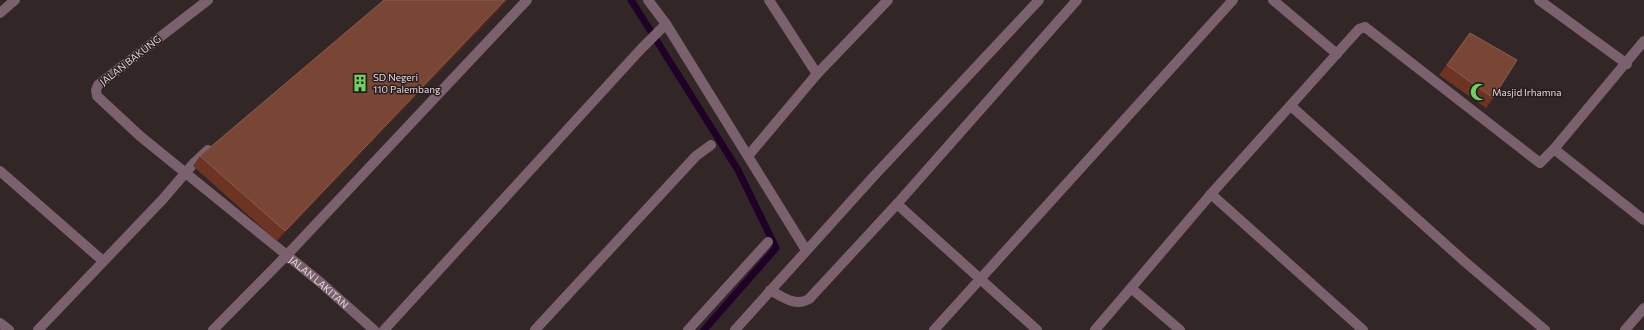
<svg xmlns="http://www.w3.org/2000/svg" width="1644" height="330" font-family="Commissioner,sans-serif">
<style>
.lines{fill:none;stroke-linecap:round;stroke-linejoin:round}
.stream{stroke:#1f0027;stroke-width:7}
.street{stroke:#7b606e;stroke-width:10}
.wall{fill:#6d3423}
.shaded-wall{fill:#50271c}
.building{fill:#794636;stroke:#8a5d50}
.labels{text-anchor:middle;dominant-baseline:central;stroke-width:3;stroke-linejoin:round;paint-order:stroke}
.street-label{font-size:10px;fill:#e2d9da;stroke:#291c1e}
.poi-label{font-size:10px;fill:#e2d9da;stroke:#291c1e;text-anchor:start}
</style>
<rect width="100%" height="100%" fill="#332627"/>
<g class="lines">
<path class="stream" d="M 631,0 L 738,170 L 776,248 L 704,330"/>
<g class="street">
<path id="s1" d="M 208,0 L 98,85 L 96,90 L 97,96 L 140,136 L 320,282 L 374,330"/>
<path d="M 648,0 L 666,24 L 806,250"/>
<path d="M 769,0 L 817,74"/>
<path d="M 1273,0 L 1337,54"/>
<path d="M 1539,0 L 1627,64"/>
<path d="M 0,13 L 15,0"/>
<path d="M 1644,41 L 1554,149 L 1644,220"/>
<path d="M 1291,106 L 1464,261 L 1545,330"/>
<path d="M 748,156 L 817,74 L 888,0"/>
<path d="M 0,171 L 103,261"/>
<path d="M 1211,194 L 1363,330"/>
<path d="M 1131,288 L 1211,194 L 1359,29 L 1365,27 L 1540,163 L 1554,149"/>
<path d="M 770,290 C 783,297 795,307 809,299 L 897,204"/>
<path d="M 0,323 L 9,330"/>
<path d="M 38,330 L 163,199 L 193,164 L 208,150"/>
<path d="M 213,330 L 286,256 L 527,0"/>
<path d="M 384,330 L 641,49 L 666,24"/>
<path d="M 535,330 L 696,156 L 711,145"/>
<path d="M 688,330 L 768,242"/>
<path d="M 735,330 L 873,177 L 1039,0"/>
<path d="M 934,330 L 1233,0"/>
<path d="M 1037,330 L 897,204 L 1077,0"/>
<path d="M 1095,330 L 1131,288 L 1180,330"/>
<path d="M 1625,330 L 1644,308"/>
</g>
</g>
<path class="wall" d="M 508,0 L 277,241 L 193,166 L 200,156 Z
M 1470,33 L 1493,98 L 1486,108 L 1439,75 Z"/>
<path class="shaded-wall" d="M 505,0 L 508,0 L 277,241 L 285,231 Z"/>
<path class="building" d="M 384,0 L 505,0 L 285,231 L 200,156 Z
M 1470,33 L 1517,60 L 1493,98 L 1447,65 Z"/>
<defs>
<g id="building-bare" transform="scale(1.38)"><path d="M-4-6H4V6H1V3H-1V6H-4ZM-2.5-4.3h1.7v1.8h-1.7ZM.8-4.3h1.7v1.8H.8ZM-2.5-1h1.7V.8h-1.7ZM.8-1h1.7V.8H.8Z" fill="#6cd362" stroke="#291c1e" stroke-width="2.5" paint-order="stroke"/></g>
<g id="mosque-bare" transform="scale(1.38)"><path d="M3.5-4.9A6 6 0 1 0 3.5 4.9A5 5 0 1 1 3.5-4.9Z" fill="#6cd362" stroke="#291c1e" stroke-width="2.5" paint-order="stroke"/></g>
</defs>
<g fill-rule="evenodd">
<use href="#building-bare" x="360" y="83"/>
<use href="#mosque-bare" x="1479" y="92"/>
</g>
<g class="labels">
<g class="street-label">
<text transform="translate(130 60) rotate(-38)">JALAN BAKUNG</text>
<text stroke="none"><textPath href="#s1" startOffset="440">JALAN LAKITAN</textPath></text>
</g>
<g class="poi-label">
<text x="373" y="77">SD Negeri<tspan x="373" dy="12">110 Palembang</tspan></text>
<text x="1492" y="92">Masjid Irhamna</text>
</g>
</g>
</svg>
